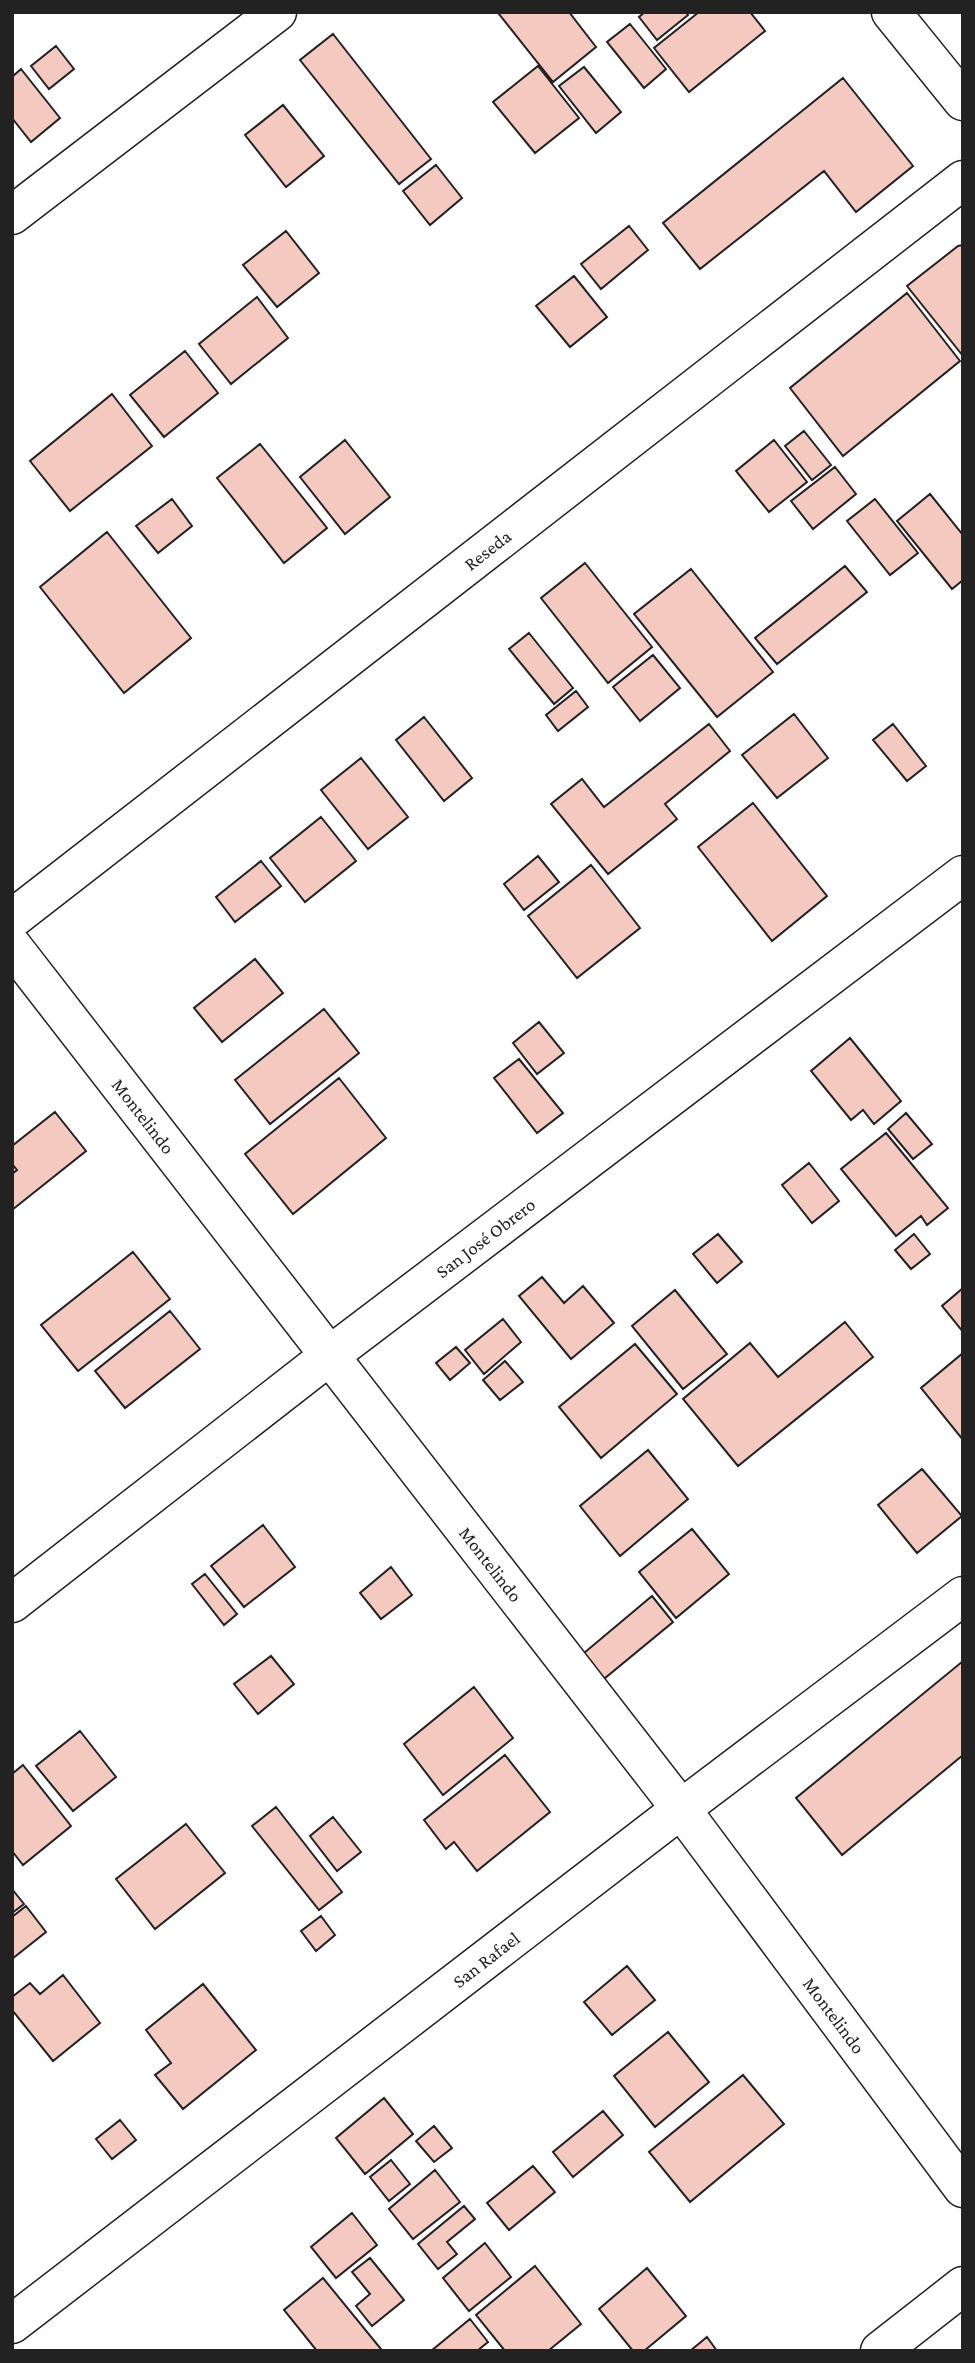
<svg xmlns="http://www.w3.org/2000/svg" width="975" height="2363" font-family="'Crimson Pro',serif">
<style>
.building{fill:#f3c9c0;stroke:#222;stroke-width:2}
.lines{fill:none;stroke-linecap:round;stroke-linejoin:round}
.minor-casing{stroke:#222;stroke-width:41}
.minor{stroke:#fff;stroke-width:38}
.labels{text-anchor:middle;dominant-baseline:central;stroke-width:5;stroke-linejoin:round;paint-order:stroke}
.street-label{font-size:19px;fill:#222;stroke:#fff}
</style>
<rect width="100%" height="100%" fill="#fff"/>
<path class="building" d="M 501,12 L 569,12 L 596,47 L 553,82 L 499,14 Z
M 645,12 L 686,12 L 688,15 L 657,40 L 639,17 Z
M 699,12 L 750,12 L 765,31 L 689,92 L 654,48 Z
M 630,24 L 666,69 L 644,88 L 607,42 Z
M 333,34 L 431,159 L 399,184 L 300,60 Z
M 56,46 L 74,69 L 49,89 L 31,66 Z
M 538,66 L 579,118 L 535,153 L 493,102 Z
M 584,67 L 621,112 L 596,133 L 559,86 Z
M 21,69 L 60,118 L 31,142 L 12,118 L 12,77 Z
M 843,78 L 913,166 L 856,212 L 824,171 L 700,269 L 663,223 Z
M 283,105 L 324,156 L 286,187 L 245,135 Z
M 436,165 L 462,198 L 430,225 L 403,191 Z
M 629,226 L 648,250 L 601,289 L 581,264 Z
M 286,231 L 319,273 L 277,307 L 243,265 Z
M 963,245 L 963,356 L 907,286 L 958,246 Z
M 574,276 L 607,317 L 570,347 L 536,306 Z
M 907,293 L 960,361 L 843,456 L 790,388 Z
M 257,297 L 288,338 L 231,384 L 199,344 Z
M 185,351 L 218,393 L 164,437 L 130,395 Z
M 112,394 L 152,446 L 70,511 L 30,461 Z
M 804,431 L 831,465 L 812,480 L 785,446 Z
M 345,440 L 390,497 L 345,534 L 300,477 Z
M 774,440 L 807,482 L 769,512 L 736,471 Z
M 260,444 L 327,528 L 284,563 L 217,478 Z
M 835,467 L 856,494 L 813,529 L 791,501 Z
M 930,494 L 963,535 L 963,580 L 952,589 L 897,521 Z
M 172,499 L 192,526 L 158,553 L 136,526 Z
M 875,499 L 918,553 L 890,575 L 847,521 Z
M 107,532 L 191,638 L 124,693 L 40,587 Z
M 585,563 L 652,647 L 608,683 L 541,598 Z
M 845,566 L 867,592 L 777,664 L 755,638 Z
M 691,569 L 773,672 L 717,717 L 634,614 Z
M 529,633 L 573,688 L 554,704 L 509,649 Z
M 653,655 L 680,688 L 640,721 L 613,687 Z
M 576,691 L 588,707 L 558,731 L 546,715 Z
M 794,714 L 828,758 L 777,798 L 742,755 Z
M 424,717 L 472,778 L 444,801 L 396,740 Z
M 709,724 L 730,751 L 665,804 L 677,819 L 608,874 L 551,804 L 582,779 L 604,807 Z
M 893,724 L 926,766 L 907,781 L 873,740 Z
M 361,758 L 408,817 L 368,849 L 321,790 Z
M 753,803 L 827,896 L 772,941 L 698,847 Z
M 321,817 L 356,861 L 305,902 L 270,858 Z
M 538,856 L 559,882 L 524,910 L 504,884 Z
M 261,861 L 281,886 L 235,922 L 216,897 Z
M 591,865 L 640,928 L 577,978 L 528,916 Z
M 255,959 L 283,993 L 222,1042 L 194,1008 Z
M 324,1009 L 359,1053 L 270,1124 L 235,1080 Z
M 539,1022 L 564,1053 L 537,1074 L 513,1043 Z
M 850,1038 L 901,1101 L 874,1124 L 863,1110 L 851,1120 L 811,1071 Z
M 519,1059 L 563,1113 L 537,1133 L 494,1078 Z
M 339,1078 L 386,1138 L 293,1214 L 245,1154 Z
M 55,1112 L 86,1151 L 12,1210 L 12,1174 L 17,1170 L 12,1164 L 12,1146 Z
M 906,1113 L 932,1144 L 913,1159 L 888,1129 Z
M 886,1133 L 948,1208 L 927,1225 L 921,1216 L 896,1236 L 841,1169 Z
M 809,1163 L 839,1201 L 812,1223 L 782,1185 Z
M 718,1234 L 742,1262 L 717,1283 L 693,1254 Z
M 914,1234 L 930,1254 L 911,1269 L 895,1250 Z
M 133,1252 L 170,1299 L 78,1371 L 41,1325 Z
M 542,1277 L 564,1303 L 583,1286 L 614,1323 L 571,1359 L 519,1296 Z
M 963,1288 L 963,1332 L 942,1306 Z
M 675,1290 L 727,1354 L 683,1389 L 632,1326 Z
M 170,1311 L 200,1349 L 125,1408 L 95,1371 Z
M 503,1319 L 521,1342 L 484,1374 L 465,1350 Z
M 845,1322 L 873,1357 L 738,1466 L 683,1399 L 750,1343 L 778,1377 Z
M 635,1344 L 677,1394 L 601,1458 L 559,1407 Z
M 456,1347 L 470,1363 L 450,1380 L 436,1363 Z
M 963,1353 L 963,1440 L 921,1388 Z
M 505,1361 L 523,1382 L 500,1400 L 483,1380 Z
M 648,1450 L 688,1499 L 620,1556 L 580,1506 Z
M 922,1469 L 962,1516 L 917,1553 L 878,1505 Z
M 263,1525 L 295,1567 L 244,1607 L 211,1566 Z
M 692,1529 L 729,1574 L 676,1618 L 639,1572 Z
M 391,1567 L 412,1595 L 381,1619 L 360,1593 Z
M 205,1574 L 237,1614 L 224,1625 L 192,1584 Z
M 652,1596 L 673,1622 L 599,1683 L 578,1658 Z
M 271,1656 L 294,1684 L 258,1714 L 234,1684 Z
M 963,1661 L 963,1755 L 842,1855 L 796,1798 Z
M 474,1687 L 513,1738 L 443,1795 L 404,1744 Z
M 80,1731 L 116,1777 L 73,1811 L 36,1766 Z
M 505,1755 L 550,1812 L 477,1871 L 454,1842 L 446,1849 L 424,1820 Z
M 23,1765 L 71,1826 L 23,1865 L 12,1851 L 12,1774 Z
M 276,1807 L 342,1892 L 319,1910 L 252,1826 Z
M 333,1817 L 361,1852 L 337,1871 L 310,1836 Z
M 186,1824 L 225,1873 L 155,1929 L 116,1879 Z
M 12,1889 L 24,1904 L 12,1913 Z
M 26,1906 L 46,1932 L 12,1959 L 12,1917 Z
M 321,1916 L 335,1935 L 316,1951 L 301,1931 Z
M 627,1966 L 655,2000 L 612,2035 L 584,2002 Z
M 63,1975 L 100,2023 L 53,2061 L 12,2010 L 12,1997 L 30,1983 L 40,1994 Z
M 203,1984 L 256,2050 L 183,2109 L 155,2075 L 171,2063 L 146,2030 Z
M 668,2032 L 709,2082 L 655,2127 L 614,2076 Z
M 743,2075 L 784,2124 L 690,2202 L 649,2152 Z
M 384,2098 L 413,2134 L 365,2174 L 336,2138 Z
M 603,2111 L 623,2135 L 573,2177 L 553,2152 Z
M 120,2120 L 136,2140 L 112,2159 L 96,2139 Z
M 434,2126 L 452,2148 L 434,2162 L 416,2141 Z
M 391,2160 L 410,2184 L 389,2201 L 370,2177 Z
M 533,2166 L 555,2192 L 509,2230 L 487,2203 Z
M 435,2170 L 460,2202 L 413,2239 L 389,2209 Z
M 464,2206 L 475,2219 L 447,2242 L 457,2254 L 438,2269 L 418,2244 Z
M 352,2213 L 377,2245 L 336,2278 L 311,2247 Z
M 485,2243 L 511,2277 L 469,2311 L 443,2278 Z
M 370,2258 L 404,2300 L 372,2326 L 356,2306 L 370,2294 L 352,2272 Z
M 535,2266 L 581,2324 L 548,2351 L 505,2351 L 476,2315 Z
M 647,2268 L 686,2316 L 644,2351 L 633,2351 L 599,2309 Z
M 323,2278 L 381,2349 L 378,2351 L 317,2351 L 284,2310 Z
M 470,2319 L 488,2342 L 477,2351 L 431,2351 Z
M 707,2337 L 717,2351 L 690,2351 Z"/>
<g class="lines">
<g class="minor-casing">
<g id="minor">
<path d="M 891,12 L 963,101"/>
<path d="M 12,215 L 277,12"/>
<path id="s1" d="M 12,919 L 963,180"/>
<path id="s2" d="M 12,946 L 681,1809 L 963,2188"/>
<path id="s3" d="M 12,1603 L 329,1356 L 963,875"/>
<path id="s4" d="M 12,2324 L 681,1809 L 963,1596"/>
<path d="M 880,2351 L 963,2286"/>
</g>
</g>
<use href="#minor" class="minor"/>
</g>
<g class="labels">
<g class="street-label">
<text stroke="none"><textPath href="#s1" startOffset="602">Reseda</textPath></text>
<text stroke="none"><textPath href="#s2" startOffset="215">Montelindo</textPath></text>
<text stroke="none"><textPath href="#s3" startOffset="598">San José Obrero</textPath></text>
<text stroke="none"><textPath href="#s2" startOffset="782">Montelindo</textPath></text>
<text stroke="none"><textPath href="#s4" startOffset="598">San Rafael</textPath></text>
<text stroke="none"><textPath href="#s2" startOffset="1349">Montelindo</textPath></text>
</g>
</g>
<rect width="975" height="2363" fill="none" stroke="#222222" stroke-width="28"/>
</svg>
